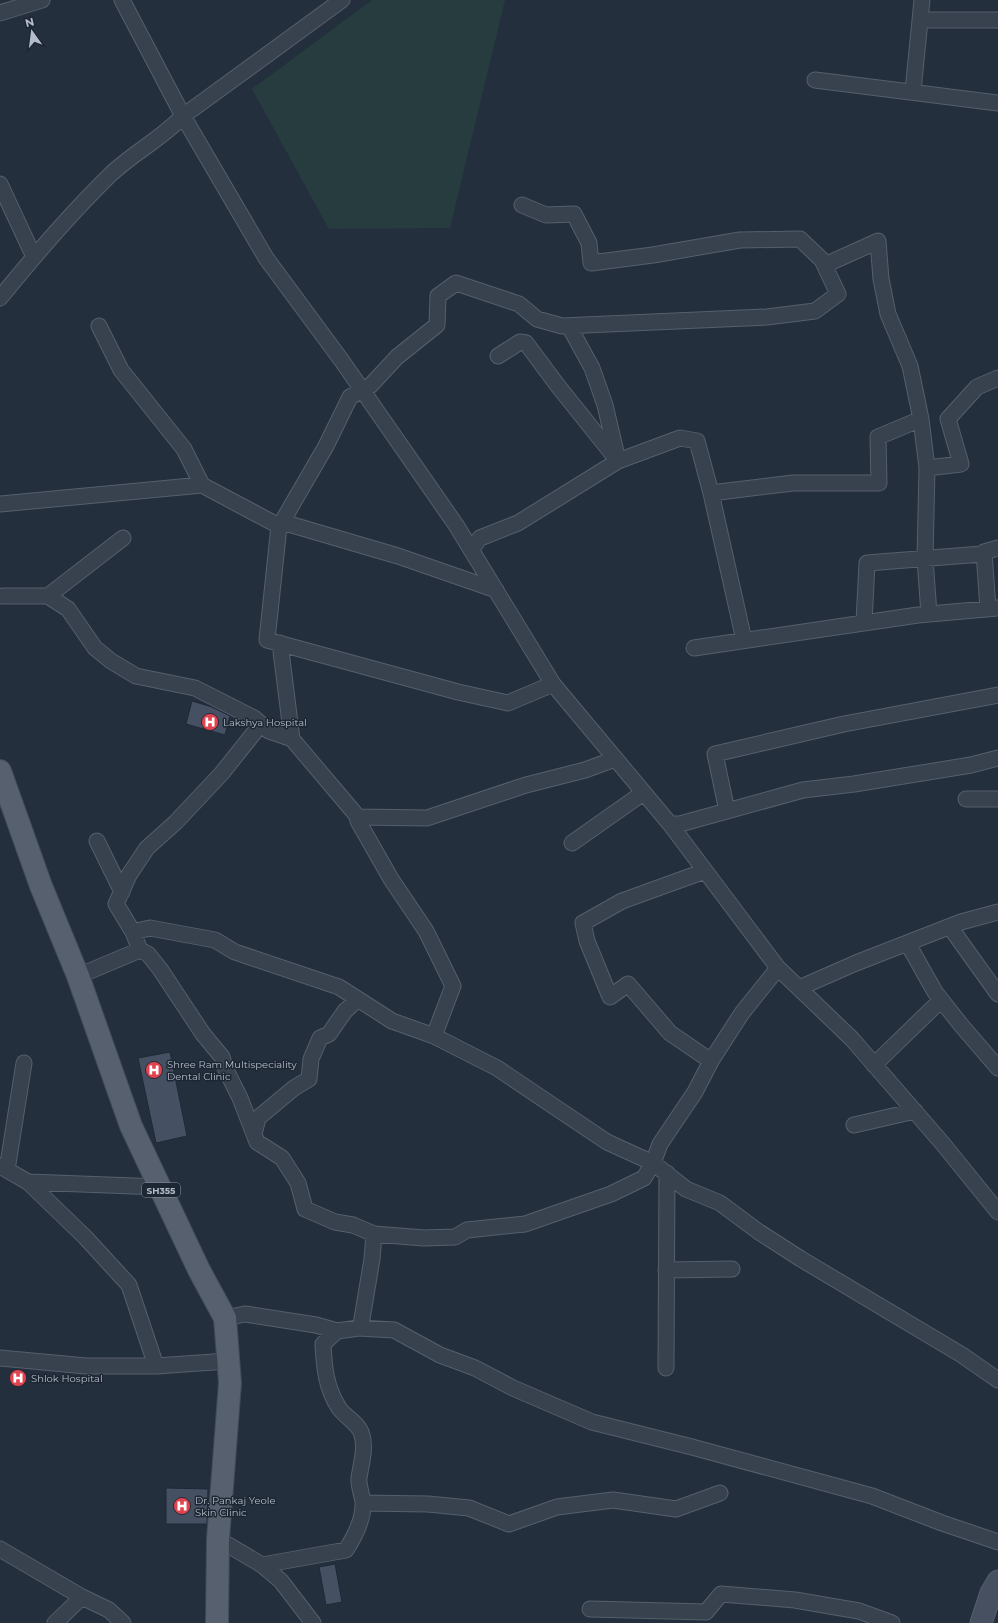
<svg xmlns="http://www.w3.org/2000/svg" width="998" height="1623" font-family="Montserrat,sans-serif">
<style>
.green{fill:#263c3f}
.building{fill:#455162;stroke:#1f2835}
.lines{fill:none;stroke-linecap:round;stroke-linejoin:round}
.street-casing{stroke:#565f6c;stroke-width:17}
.secondary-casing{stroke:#565f6c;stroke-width:23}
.primary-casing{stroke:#414a57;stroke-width:24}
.street{stroke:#38414e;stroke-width:15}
.secondary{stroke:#465061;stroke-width:21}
.primary{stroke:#56606e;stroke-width:22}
.labels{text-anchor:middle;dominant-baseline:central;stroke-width:3;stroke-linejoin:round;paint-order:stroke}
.shield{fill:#1d2633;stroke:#878f9c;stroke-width:1}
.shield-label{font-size:9px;font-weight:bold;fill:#b4bcc9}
.poi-label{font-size:10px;fill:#b4bcc9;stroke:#1d2633;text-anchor:start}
</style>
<rect width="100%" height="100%" fill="#242f3e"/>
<path class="green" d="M 372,0 L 505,0 L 450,228 L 329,229 L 252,89 Z"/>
<path class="building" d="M 192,701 L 212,707 L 230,716 L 225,735 L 186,724 Z
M 170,1052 L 187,1136 L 156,1143 L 138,1058 Z
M 166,1488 L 208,1489 L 207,1524 L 166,1524 Z
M 335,1564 L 342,1602 L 326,1605 L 319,1567 Z"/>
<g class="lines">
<g class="street-casing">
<path id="street" d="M 342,0 L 183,116 L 266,258 L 342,361 L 456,525 L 553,684 L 670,824 L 778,968 L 852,1039 L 943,1144 L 998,1212
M 0,13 L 42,0
M 921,20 L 998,20
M 815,80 L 998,103
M 913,91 L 922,0
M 0,184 L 34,257
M 825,265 L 878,241 L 881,279 L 888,314 L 910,366 L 921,419
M 0,298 C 35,255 70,214 110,175 C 133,153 161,139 183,116 L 122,0
M 99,326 L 121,370 L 184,449 L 202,485
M 498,356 L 520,342 L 526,343 L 558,386 L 618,461 L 605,405 L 592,368 L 569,326
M 927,468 L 925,559 L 929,614
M 711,493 L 744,640
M 0,504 L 202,485 L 279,526 L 282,522
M 279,526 L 267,640 L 458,692 L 508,703 L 553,684
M 471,550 L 480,538 L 518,523 L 618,461 L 680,438 L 697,441 L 711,493 L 793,483 L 879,483 L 878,437 L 921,419 L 927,468 L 961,464 L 948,419 L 977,387 L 998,378
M 496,590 L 398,556 L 282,522 L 326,446 L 350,397 L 371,385 L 397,357 L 437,325 L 438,296 L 456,283 L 519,304 L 537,319 L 562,326 L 767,317 L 815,311 L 838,294 L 822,260 L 800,239 L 740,240 L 653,255 L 591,263 L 589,243 L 574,214 L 546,215 L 522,205
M 3,596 L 48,596 L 68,609 L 95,648 L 111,661 L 136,676 L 195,688 L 254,718 L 269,731 L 292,739 L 358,817 L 427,818 L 526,785 L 585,770 L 615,759
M 48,596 L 123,538
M 988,609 L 984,552 L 998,548
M 864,622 L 867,563 L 982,554 L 984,552
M 280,643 L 292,739
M 694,648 L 918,615 L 998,608
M 966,799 L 998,799
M 727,811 L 715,754 L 844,724 L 998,695
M 357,816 L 358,821 L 391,879 L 426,931 L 453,986 L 434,1036
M 670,824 L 680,824 L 803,790 L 854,784 L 971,765 L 998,758
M 97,841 L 122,892
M 572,843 L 643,793
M 705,871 L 622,901 L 583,923 L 587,941 L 610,997 L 628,984 L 670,1033 L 711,1061
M 950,927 L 998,994
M 133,932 L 116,904 L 129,875 L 147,848 L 176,822 L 222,773 L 261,724
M 908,944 L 935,992 L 961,1025 L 998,1068
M 140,950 L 148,954 L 160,969 L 203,1034 L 222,1057 L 226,1070 L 240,1098 L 257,1142 L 282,1158 L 298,1183 L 305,1209 L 335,1222 L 353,1225 L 374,1234
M 78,976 L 140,950 L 133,932 L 150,928 L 215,940 L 235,952 L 339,987 L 392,1021 L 434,1036 L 497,1068 L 607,1142 L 653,1163 L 660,1144 L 695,1092 L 711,1061 L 742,1013 L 778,968
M 799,988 L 856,963 L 961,922 L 998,912
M 874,1065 L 941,1000
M 854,1125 L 915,1111
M 254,1134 L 258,1118 L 294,1088 L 309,1079 L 311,1059 L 320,1038 L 329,1034 L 345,1011 L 358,999
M 0,1166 L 28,1182 L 85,1237 L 129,1285 L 156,1366
M 7,1170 L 24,1063
M 28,1182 L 160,1187
M 666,1270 L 732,1269
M 225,1318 L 245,1314 L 316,1325 L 337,1331
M 359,1328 L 361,1325 L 372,1259 L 374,1234 L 424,1238 L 455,1237 L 467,1230 L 525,1224 L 611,1194 L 644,1178 L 653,1163 L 686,1189 L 720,1203 L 759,1232 L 801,1259 L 962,1355 L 998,1380
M 0,1358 L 86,1366 L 156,1366 L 228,1361
M 666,1368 L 667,1173
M 363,1503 L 428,1504 L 469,1508 L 509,1524 L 557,1507 L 613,1500 L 676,1509 L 720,1493
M 218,1539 L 262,1565 L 281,1581 L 313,1623
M 0,1549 L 82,1597 L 109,1610 L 123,1623
M 262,1565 L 346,1550 C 355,1536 364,1519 363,1502 C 362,1494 358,1485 359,1478 C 361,1464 366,1449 362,1435 C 359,1423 346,1418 339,1408 C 326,1388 324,1367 323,1344 L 337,1331 L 359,1328 L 394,1330 L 440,1355 L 475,1368 L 513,1388 L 592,1422 L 692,1447 L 872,1496 L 942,1523 L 998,1542
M 590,1609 L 706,1612 L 721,1594 L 795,1600 L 859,1611 L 892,1623
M 55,1623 L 82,1597"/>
</g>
<g class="secondary-casing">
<path id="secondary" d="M 981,1623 L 991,1593 L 998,1581"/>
</g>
<g class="primary-casing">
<path id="primary" d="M 0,771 L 41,886 L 78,976 L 131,1126 L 199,1270 L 225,1318 L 230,1383 L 218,1539 L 217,1623"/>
</g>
<use href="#street" class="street"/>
<use href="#secondary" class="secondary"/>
<use href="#primary" class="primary"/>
</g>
<defs>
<g id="hospital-disc" transform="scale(0.9)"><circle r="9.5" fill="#e0444e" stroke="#1d2633"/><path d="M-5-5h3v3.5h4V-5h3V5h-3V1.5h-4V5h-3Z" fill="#fff"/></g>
</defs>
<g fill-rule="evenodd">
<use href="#hospital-disc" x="210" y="722"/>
<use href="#hospital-disc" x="154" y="1070"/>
<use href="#hospital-disc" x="18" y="1378"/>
<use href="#hospital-disc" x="182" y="1506"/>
</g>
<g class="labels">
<rect class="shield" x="142" y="1183" width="38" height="14" rx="3"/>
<g class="shield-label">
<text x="161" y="1190">SH355</text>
</g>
<g class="poi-label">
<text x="223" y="722">Lakshya Hospital</text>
<text x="167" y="1064">Shree Ram Multispeciality<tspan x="167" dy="12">Dental Clinic</tspan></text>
<text x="31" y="1378">Shlok Hospital</text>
<text x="195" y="1500">Dr. Pankaj Yeole<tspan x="195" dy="12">Skin Clinic</tspan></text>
</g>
</g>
<g transform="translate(32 32) rotate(346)" stroke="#1d2633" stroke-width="3" paint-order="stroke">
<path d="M0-3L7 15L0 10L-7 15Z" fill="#b4bcc9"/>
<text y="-6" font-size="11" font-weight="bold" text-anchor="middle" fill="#b4bcc9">N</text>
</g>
</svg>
